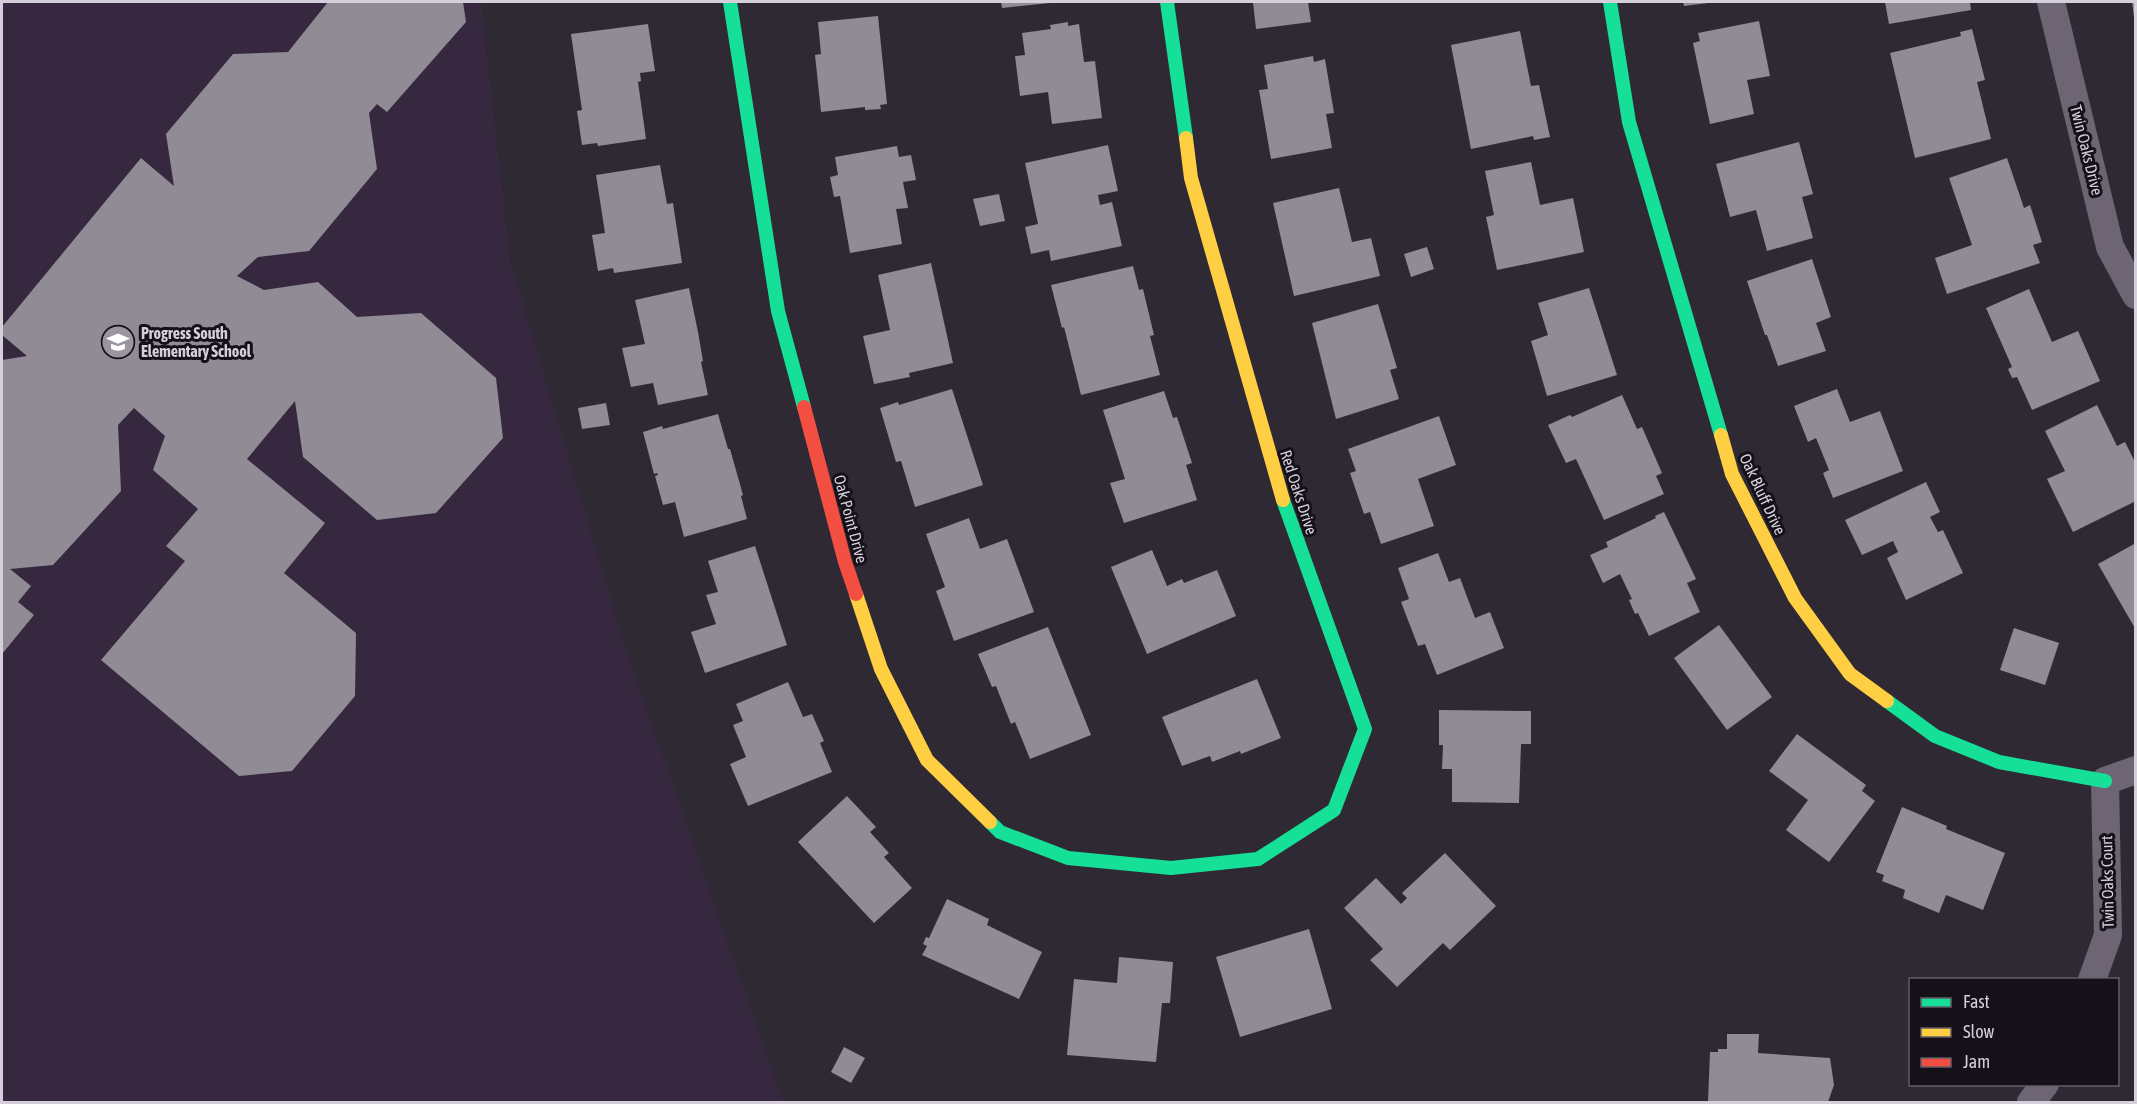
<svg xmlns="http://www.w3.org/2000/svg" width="2137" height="1104" font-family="'Asap Condensed',sans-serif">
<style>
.built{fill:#36293f}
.building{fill:#908b95}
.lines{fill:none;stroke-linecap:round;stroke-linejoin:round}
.street{stroke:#6d6474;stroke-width:28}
.fast{stroke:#16e098;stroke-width:14}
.slow{stroke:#ffcf43;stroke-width:14}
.jam{stroke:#f24e42;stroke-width:14}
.labels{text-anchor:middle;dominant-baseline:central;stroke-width:6;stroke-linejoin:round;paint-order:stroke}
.street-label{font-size:16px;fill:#d5cfdb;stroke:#151119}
.poi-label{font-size:16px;font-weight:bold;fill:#d5cfdb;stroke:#151119;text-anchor:start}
</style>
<rect width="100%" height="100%" fill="#2f2934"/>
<path class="built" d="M 2,2 L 481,2 L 510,260 L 624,644 L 783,1102 L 2,1102 Z"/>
<path class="building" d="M 328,2 L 463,2 L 466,22 L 387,112 L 377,104 L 369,113 L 377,169 L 309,251 L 258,257 L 237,276 L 264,290 L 318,282 L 357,317 L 421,313 L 496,378 L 503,438 L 436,513 L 377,520 L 303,457 L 295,401 L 247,459 L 325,523 L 284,573 L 356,633 L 355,696 L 292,771 L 239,776 L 101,660 L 185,561 L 166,546 L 198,509 L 153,470 L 165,436 L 134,408 L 118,425 L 121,491 L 53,565 L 10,569 L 31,586 L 18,602 L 34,615 L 2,654 L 2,360 L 27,356 L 2,335 L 2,327 L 141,158 L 174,186 L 166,134 L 233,54 L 288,52 Z
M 1001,2 L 1050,2 L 1050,3 L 1002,8 Z
M 1253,2 L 1308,2 L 1311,22 L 1256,29 Z
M 1683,2 L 1708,2 L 1708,3 L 1684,6 Z
M 1885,2 L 1970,2 L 1971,10 L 1889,24 Z
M 2132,2 L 2136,2 L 2136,16 L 2134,17 Z
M 878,16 L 887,104 L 880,105 L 881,109 L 865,110 L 865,107 L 821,112 L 815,55 L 821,54 L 818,22 Z
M 1759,21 L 1770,76 L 1747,80 L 1754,114 L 1710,124 L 1693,43 L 1700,41 L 1698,33 Z
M 1068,22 L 1068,26 L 1079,24 L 1084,62 L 1095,61 L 1102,118 L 1052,124 L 1048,92 L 1020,96 L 1015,56 L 1025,55 L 1022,33 L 1051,29 L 1050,25 Z
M 648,24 L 655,71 L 640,73 L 641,81 L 638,82 L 646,139 L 598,146 L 597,143 L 582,145 L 577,111 L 582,110 L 571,34 Z
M 1972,29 L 1985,80 L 1977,82 L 1991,139 L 1915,158 L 1890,53 L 1961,36 L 1960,32 Z
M 1520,31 L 1531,86 L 1539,85 L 1550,137 L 1534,140 L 1533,136 L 1471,149 L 1451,45 Z
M 1313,56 L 1314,62 L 1325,59 L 1334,113 L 1326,114 L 1332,148 L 1271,159 L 1259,90 L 1268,89 L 1264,65 Z
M 1799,142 L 1813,194 L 1802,197 L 1813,238 L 1767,251 L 1756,210 L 1730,217 L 1716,164 Z
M 1108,145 L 1118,191 L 1098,195 L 1100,205 L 1112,202 L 1122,246 L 1051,261 L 1049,250 L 1031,254 L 1025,227 L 1038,224 L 1025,163 Z
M 897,146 L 899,157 L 911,155 L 916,180 L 903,182 L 908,208 L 896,209 L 902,244 L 850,253 L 840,196 L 834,197 L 830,177 L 838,175 L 835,157 Z
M 2007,158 L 2024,208 L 2030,205 L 2042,242 L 2033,245 L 2040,263 L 1947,294 L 1935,258 L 1972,245 L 1949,178 Z
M 1531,162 L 1540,205 L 1573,198 L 1584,252 L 1497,270 L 1486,217 L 1494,215 L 1485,171 Z
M 660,165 L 667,204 L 673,203 L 682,263 L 614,273 L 613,268 L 598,271 L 592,235 L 605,233 L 596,175 Z
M 1339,188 L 1352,242 L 1371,238 L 1380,276 L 1294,296 L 1273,203 Z
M 999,194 L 1005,221 L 980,226 L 973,199 Z
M 1427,247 L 1434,269 L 1411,277 L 1404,254 Z
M 1812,259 L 1831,317 L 1816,323 L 1826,351 L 1778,366 L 1767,335 L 1765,335 L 1747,281 Z
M 931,263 L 953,363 L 909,373 L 910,377 L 874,384 L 863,336 L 890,330 L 878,275 Z
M 1133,266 L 1139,290 L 1143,289 L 1154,335 L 1150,336 L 1160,375 L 1081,395 L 1064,327 L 1062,328 L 1051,285 Z
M 689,288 L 698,332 L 703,361 L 701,362 L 708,395 L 658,405 L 653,383 L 631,387 L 622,348 L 645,344 L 635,300 Z
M 1589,288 L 1617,375 L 1547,396 L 1531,341 L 1548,335 L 1538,303 Z
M 2029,289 L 2052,342 L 2078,331 L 2100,381 L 2032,410 L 2017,377 L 2012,378 L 2008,369 L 2012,367 L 1986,308 Z
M 1378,304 L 1397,368 L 1390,370 L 1399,399 L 1336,419 L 1312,323 Z
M 952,389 L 983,485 L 915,507 L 901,461 L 896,462 L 880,408 L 898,402 L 899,405 Z
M 1837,389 L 1850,422 L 1880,411 L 1903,471 L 1833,498 L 1823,473 L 1829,470 L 1816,438 L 1808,442 L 1794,406 Z
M 1164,391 L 1173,418 L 1177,417 L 1192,463 L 1186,465 L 1197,500 L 1124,523 L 1110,483 L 1125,479 L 1103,410 Z
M 1622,395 L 1637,429 L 1642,427 L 1662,473 L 1656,476 L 1664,494 L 1604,520 L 1576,459 L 1566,463 L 1548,425 L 1570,415 L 1572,417 Z
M 606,403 L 610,425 L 582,429 L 578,408 Z
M 2097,405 L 2117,446 L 2125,442 L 2136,464 L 2136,501 L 2073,532 L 2047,479 L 2065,471 L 2045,431 Z
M 718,414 L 728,449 L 730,449 L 743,495 L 741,496 L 747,519 L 684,537 L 675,502 L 663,505 L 655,476 L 658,475 L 657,473 L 654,474 L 643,432 L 662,426 L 663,429 Z
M 1439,416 L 1456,465 L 1418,479 L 1434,526 L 1381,544 L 1370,512 L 1364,514 L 1350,473 L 1356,471 L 1348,449 Z
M 1926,482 L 1940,512 L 1930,517 L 1938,532 L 1943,530 L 1963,573 L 1906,600 L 1887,558 L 1898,552 L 1893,541 L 1862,555 L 1845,520 Z
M 1664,512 L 1696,579 L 1687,583 L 1700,612 L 1649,636 L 1638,613 L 1635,614 L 1629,600 L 1632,599 L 1620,574 L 1603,583 L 1590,555 L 1608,547 L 1606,542 L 1656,518 L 1655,516 Z
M 969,518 L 980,549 L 1007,539 L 1034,612 L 954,641 L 936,591 L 945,587 L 926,534 Z
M 2136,543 L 2136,630 L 2098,564 Z
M 755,546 L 787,645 L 705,673 L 691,632 L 716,624 L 706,595 L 718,592 L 708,561 Z
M 1152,550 L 1167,586 L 1182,579 L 1184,583 L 1217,570 L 1236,616 L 1147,654 L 1111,567 Z
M 1438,553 L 1449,582 L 1460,578 L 1475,618 L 1490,612 L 1504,648 L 1437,675 L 1425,644 L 1418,646 L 1401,602 L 1409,599 L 1398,568 Z
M 1719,625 L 1772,697 L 1727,730 L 1674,658 Z
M 1048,627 L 1091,735 L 1030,759 L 1015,722 L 1011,724 L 996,686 L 992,687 L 978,654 Z
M 2014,628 L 2059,643 L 2045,685 L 2000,670 Z
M 1257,679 L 1281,738 L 1241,754 L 1240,751 L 1212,762 L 1210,756 L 1182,766 L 1162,717 Z
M 788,682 L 803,717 L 812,714 L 824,741 L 820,743 L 832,772 L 748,806 L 730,764 L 746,757 L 733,725 L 743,721 L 736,704 Z
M 1439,710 L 1531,711 L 1531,744 L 1521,744 L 1519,803 L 1452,802 L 1452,769 L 1442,769 L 1443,745 L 1439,745 Z
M 1797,734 L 1866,785 L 1862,791 L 1875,801 L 1829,862 L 1786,830 L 1808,800 L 1769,771 Z
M 847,796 L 876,827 L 870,832 L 889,853 L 884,857 L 912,888 L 874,923 L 798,842 Z
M 1902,807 L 1947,826 L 1946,829 L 2005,853 L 1983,910 L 1946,895 L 1939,913 L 1903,898 L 1905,890 L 1882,881 L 1884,875 L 1876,872 Z
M 1445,853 L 1496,906 L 1450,950 L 1443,943 L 1397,987 L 1370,960 L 1383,949 L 1344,908 L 1376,878 L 1401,904 L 1407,898 L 1402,893 Z
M 947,899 L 989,919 L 987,925 L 1042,952 L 1019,999 L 922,955 L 927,946 L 923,944 L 926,937 L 929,938 Z
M 1309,929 L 1332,1009 L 1240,1037 L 1216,957 Z
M 1119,957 L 1173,962 L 1170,1003 L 1162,1003 L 1156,1062 L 1067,1055 L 1074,979 L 1117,983 Z
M 1727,1034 L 1759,1034 L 1758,1053 L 1830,1058 L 1834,1085 L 1828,1102 L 1708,1102 L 1710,1052 L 1718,1052 L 1718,1049 L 1727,1049 Z
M 844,1047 L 865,1058 L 851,1083 L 831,1072 Z"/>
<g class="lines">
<path class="street" d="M 2051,2 L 2110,247 L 2136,295
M 2092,980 L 2108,935 L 2105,781 L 2136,770
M 2031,1102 L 2045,1084"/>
<path class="fast" d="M 730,2 L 778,311 L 804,407
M 1167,2 L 1186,138
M 1610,2 L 1629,122 L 1721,435
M 1887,701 L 1935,736 L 1999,762 L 2105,781
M 990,822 L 1000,832 L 1068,858 L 1171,868 L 1258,859 L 1334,810 L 1365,729 L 1283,500"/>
<path class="slow" d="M 1186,138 L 1191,178 L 1283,500
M 1721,435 L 1732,474 L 1795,598 L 1850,674 L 1887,701
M 856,594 L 881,669 L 927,760 L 990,822"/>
<path class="jam" d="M 804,407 L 845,562 L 856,594"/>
</g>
<defs>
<g id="school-disc" transform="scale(1.725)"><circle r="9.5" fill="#9b95a1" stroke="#151119"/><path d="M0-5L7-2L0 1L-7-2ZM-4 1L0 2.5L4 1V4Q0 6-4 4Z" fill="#fff"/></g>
</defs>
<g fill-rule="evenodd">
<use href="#school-disc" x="118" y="342"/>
</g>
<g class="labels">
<g class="street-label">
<text transform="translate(2087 150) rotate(76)">Twin Oaks Drive</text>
<text transform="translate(1299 492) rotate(72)">Red Oaks Drive</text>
<text transform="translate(1763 494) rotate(65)">Oak Bluff Drive</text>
<text transform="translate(851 519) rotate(75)">Oak Point Drive</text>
<text transform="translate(2107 882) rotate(-91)">Twin Oaks Court</text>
</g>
<g class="poi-label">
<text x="141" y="333">Progress South<tspan x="141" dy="18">Elementary School</tspan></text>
</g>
</g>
<rect width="2137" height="1104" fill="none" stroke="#d5cfdb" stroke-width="6"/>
<rect x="1909" y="978" width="210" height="108" fill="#151119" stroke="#625d67" stroke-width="1.5"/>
<rect x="1921" y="998" width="30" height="9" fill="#16e098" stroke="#625d67" stroke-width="1.5"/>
<text x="1963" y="1008" font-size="18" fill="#d5cfdb">Fast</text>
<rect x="1921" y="1028" width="30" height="9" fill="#ffcf43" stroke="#625d67" stroke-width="1.5"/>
<text x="1963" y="1038" font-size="18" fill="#d5cfdb">Slow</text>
<rect x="1921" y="1058" width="30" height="9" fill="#f24e42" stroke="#625d67" stroke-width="1.5"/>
<text x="1963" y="1068" font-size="18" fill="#d5cfdb">Jam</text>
</svg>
